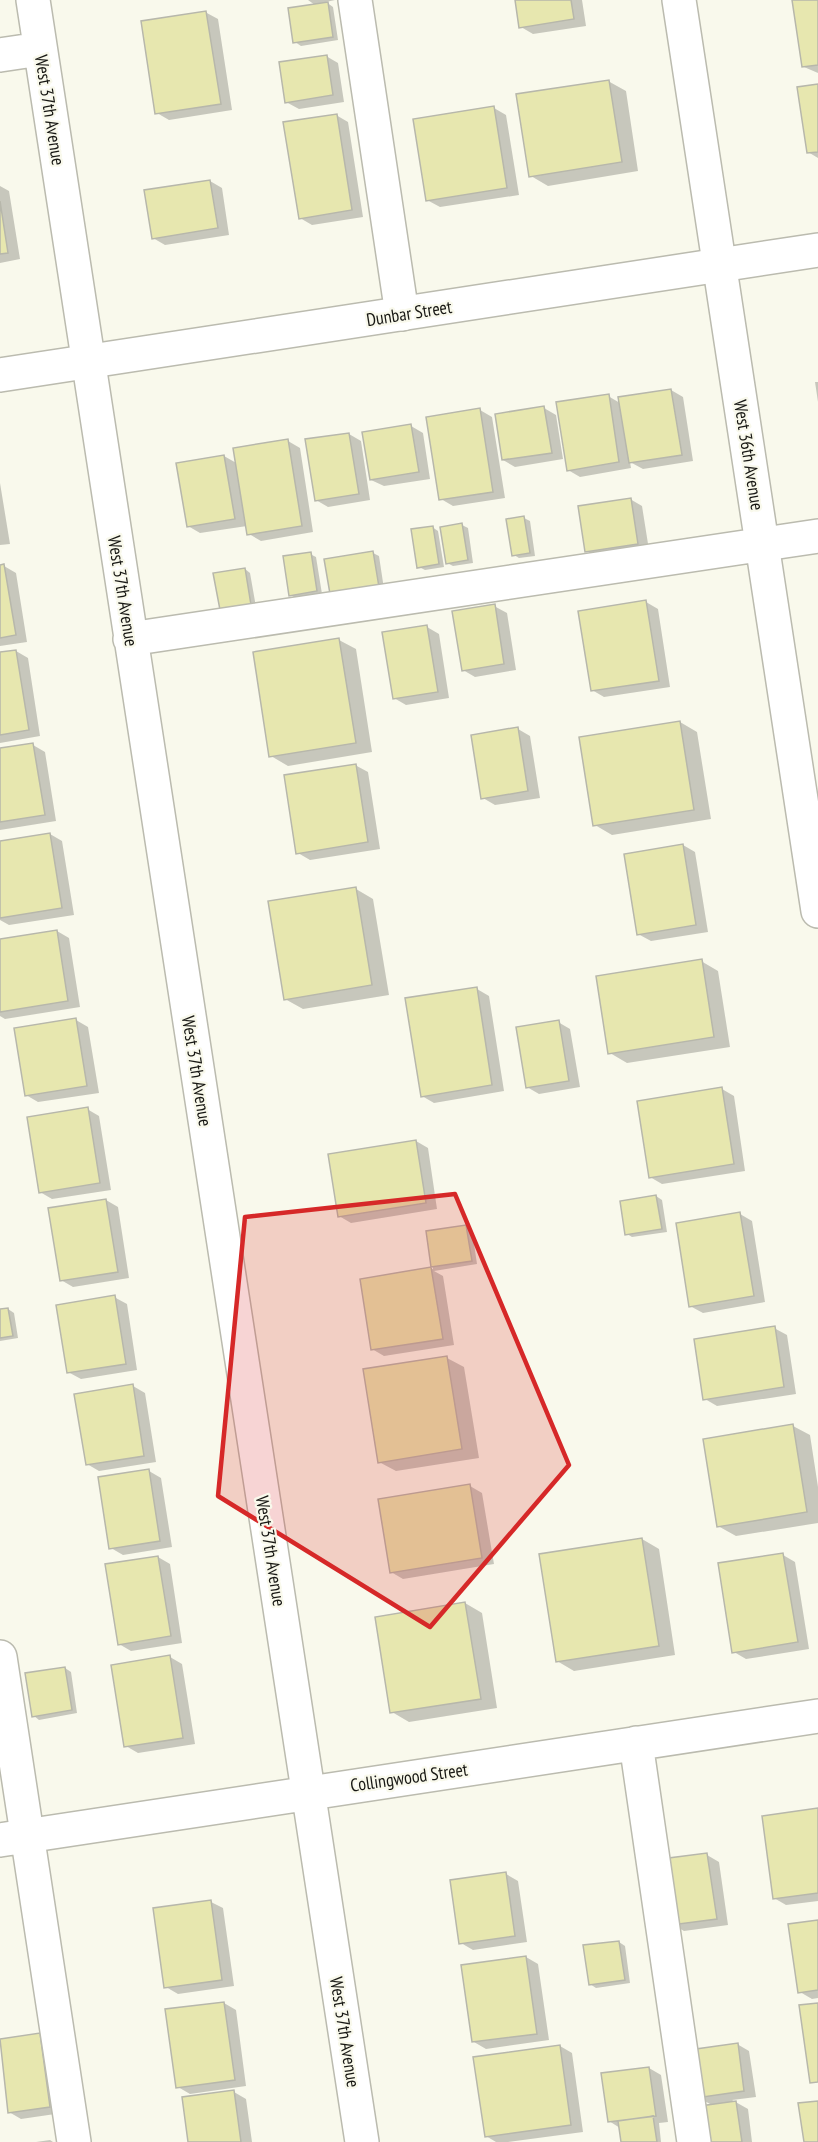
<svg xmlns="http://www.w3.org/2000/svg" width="818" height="2142" font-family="'PT Sans Narrow',sans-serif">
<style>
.shadow{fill:#0003}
.building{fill:#e7e7af;stroke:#b7b7ab;stroke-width:1.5}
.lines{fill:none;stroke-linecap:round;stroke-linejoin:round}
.minor-casing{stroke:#bbbbaf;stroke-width:36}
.major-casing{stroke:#bbbbaf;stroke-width:36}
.minor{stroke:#fff;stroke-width:33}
.major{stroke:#fff;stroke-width:33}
.marked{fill:#d62828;fill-opacity:0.2;stroke:#d62828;stroke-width:4.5;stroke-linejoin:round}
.labels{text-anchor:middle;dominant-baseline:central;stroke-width:4.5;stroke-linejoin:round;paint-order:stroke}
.street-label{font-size:18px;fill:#171713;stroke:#f9f9ec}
</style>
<rect width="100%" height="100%" fill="#f9f9ec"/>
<path class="shadow" d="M 308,0 L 335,0 L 326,2 L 333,7 L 338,40 L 301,46 L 295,42 L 315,5 Z
M 516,0 L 582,0 L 586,26 L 533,34 L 521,27 Z
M 793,0 L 818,0 L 818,73 L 804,67 Z
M 205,12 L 218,19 L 232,110 L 169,120 L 157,113 Z
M 326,56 L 338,63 L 344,102 L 299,109 L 286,102 Z
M 608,81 L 626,91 L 638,171 L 548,186 L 531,176 Z
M 818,85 L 818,158 L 808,152 Z
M 494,108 L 506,115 L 519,195 L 440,207 L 427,200 Z
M 336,115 L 348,122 L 363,217 L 312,225 L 300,218 Z
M 210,181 L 222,188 L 229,235 L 165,245 L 153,238 Z
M 0,186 L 9,191 L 20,259 L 0,263 Z
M 815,382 L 818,382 L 818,402 Z
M 671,390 L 683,397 L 693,461 L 643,469 L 630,462 L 631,468 L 580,477 L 568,470 L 608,396 L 620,403 Z
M 544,408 L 556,415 L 563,459 L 515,467 L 503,460 Z
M 480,410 L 492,417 L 505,498 L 453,506 L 441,499 Z
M 411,426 L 423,433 L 430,479 L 384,486 L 371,480 Z
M 349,434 L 361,441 L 370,500 L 328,507 L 316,500 Z
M 288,441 L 300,448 L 313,532 L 261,541 L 249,534 L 247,526 L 200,533 L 188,526 L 224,456 L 238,464 Z
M 0,483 L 10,544 L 0,545 Z
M 630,499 L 642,506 L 649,550 L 599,558 L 587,551 Z
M 524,518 L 530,521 L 535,556 L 519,558 L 514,555 Z
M 462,525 L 468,528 L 473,563 L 453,566 L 447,563 Z
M 432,527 L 438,531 L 444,567 L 425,570 L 419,567 Z
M 373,553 L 379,556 L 384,589 L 337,597 Z
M 310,554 L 316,557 L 322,594 L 296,598 L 290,595 Z
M 4,566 L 16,573 L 27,642 L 0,646 L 0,567 Z
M 245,569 L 250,573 L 256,607 L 227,612 Z
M 646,602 L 658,609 L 670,687 L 604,697 L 592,690 Z
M 494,606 L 507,613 L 516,670 L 475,677 L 463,670 Z
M 427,627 L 439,634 L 449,698 L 406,705 L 394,698 Z
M 339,640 L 356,649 L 372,752 L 288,766 L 271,756 Z
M 16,651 L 28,658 L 40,736 L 0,743 L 0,654 Z
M 680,722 L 697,732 L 711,819 L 612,835 L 595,825 Z
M 518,729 L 530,736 L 540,798 L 495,805 L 483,798 Z
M 33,745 L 45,752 L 56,821 L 0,830 L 0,750 Z
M 355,765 L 368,772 L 380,849 L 310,860 L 298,853 Z
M 50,834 L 62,841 L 74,915 L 9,925 L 0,920 L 0,842 Z
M 683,845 L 695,852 L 708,932 L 651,941 L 638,934 Z
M 356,889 L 373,899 L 389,995 L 303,1009 L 285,999 Z
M 57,931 L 69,938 L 80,1007 L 5,1019 L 0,1016 L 0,940 Z
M 701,961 L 718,971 L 730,1047 L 627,1063 L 610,1053 Z
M 477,989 L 489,996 L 504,1091 L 434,1103 L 422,1096 Z
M 76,1020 L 88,1027 L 99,1093 L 38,1102 L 26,1095 Z
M 558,1022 L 570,1029 L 580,1087 L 539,1094 L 527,1087 Z
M 722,1089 L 734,1096 L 745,1171 L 662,1184 L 650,1177 Z
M 87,1109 L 99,1116 L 111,1190 L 52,1199 L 40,1192 Z
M 416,1141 L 428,1148 L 437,1209 L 351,1223 L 339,1216 Z
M 656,1196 L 662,1200 L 667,1232 L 632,1237 L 627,1234 Z
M 106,1200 L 118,1207 L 129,1278 L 73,1287 L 61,1280 Z
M 740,1214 L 752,1221 L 765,1302 L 703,1313 L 690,1306 Z
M 466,1226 L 472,1230 L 477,1264 L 434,1271 L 443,1276 L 454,1345 L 384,1356 L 372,1349 L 361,1280 L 433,1269 L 427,1233 Z
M 114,1297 L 127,1304 L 137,1370 L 81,1379 L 68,1372 Z
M 8,1309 L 14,1313 L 18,1338 L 0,1341 L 0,1311 Z
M 774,1328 L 787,1335 L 796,1394 L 717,1406 L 705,1399 Z
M 447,1358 L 464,1367 L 479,1458 L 396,1471 L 379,1462 Z
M 133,1386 L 145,1393 L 156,1462 L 99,1471 L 87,1464 Z
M 793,1426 L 810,1435 L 818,1487 L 818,1523 L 736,1536 L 718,1526 Z
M 149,1471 L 161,1478 L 172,1547 L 123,1555 L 111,1548 Z
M 470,1486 L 482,1493 L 494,1564 L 403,1579 L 391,1572 Z
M 642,1539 L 659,1549 L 675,1655 L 574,1671 L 557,1661 Z
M 783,1555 L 795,1562 L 809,1649 L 746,1659 L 734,1652 Z
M 158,1557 L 170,1564 L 182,1643 L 131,1651 L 119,1644 Z
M 465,1603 L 482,1613 L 497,1708 L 409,1722 L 392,1712 Z
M 170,1657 L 182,1664 L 195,1744 L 138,1753 L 126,1746 Z
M 65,1668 L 71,1672 L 77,1713 L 39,1720 L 34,1716 Z
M 818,1810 L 818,1901 L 786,1905 L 774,1898 Z
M 707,1855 L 719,1862 L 728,1925 L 684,1931 L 672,1924 Z
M 506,1874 L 518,1881 L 527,1942 L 473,1950 L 461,1943 Z
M 211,1902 L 223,1908 L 234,1986 L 178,1994 L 166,1987 Z
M 818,1921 L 818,1998 L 812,1999 L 800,1992 Z
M 619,1942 L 625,1946 L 630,1983 L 596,1988 L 590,1984 Z
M 526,1957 L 538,1964 L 549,2040 L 486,2049 L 474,2042 Z
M 224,2003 L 236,2010 L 246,2086 L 190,2094 L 178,2087 Z
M 40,2035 L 52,2042 L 62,2113 L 21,2119 L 9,2112 L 0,2040 Z
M 737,2044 L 749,2051 L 756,2097 L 732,2100 L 748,2109 L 752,2142 L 707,2142 L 712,2105 L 697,2097 Z
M 560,2046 L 572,2053 L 583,2132 L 508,2142 L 496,2142 L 486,2136 Z
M 649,2068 L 661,2075 L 668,2122 L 659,2123 L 661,2142 L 622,2142 L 620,2128 L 609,2121 Z
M 234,2092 L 246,2099 L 252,2142 L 189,2142 Z
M 50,2140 L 53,2142 L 36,2142 Z"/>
<path class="building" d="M 515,0 L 571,0 L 574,19 L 519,28 Z
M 792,0 L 818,0 L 818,65 L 802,67 Z
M 328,2 L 333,37 L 293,43 L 288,8 Z
M 206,11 L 221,104 L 155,114 L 141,21 Z
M 327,55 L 333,95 L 285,103 L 279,62 Z
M 609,80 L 622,162 L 529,177 L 516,94 Z
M 818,84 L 818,152 L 807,153 L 797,87 Z
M 494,106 L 507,188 L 426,201 L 413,119 Z
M 337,114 L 352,210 L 299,219 L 283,122 Z
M 210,180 L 218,228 L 152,239 L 144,190 Z
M 0,201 L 8,253 L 0,254 Z
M 671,389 L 682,455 L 629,463 L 618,397 Z
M 609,394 L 619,462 L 567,471 L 556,402 Z
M 544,406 L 552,453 L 502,460 L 495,414 Z
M 480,408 L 493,492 L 439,500 L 426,417 Z
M 411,424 L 419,472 L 370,480 L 362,432 Z
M 349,433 L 359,494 L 315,501 L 305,439 Z
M 288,439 L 302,526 L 247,535 L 233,448 Z
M 224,455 L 235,519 L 187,527 L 176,463 Z
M 631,498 L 638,544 L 585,552 L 578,506 Z
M 524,516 L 530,553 L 512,556 L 506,519 Z
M 462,523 L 468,560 L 446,564 L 440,527 Z
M 433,526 L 439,564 L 417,568 L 411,529 Z
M 373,551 L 379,587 L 330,594 L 324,559 Z
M 311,552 L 317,591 L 289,596 L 283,556 Z
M 4,564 L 16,635 L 0,638 L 0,565 Z
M 245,568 L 251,605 L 220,610 L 213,573 Z
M 646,600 L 659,681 L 591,691 L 578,611 Z
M 495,604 L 504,664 L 462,671 L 452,611 Z
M 427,625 L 438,692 L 393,699 L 382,632 Z
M 339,638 L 356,743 L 269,757 L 253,652 Z
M 16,650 L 29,730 L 0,735 L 0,652 Z
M 680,721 L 694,810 L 593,826 L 579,737 Z
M 518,727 L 528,791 L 481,799 L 471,735 Z
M 33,743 L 45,815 L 0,822 L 0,748 Z
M 356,764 L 368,842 L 296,854 L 284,775 Z
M 50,833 L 62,908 L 0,918 L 0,841 Z
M 683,844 L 696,925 L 637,935 L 624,854 Z
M 356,887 L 372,985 L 284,1000 L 268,901 Z
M 57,930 L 68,1001 L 0,1012 L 0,939 Z
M 702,959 L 714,1037 L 608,1054 L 596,976 Z
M 477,987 L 492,1085 L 421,1097 L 405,998 Z
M 76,1018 L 87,1086 L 25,1096 L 14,1028 Z
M 559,1020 L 569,1081 L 526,1088 L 516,1027 Z
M 722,1087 L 734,1164 L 649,1178 L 637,1101 Z
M 88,1107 L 100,1183 L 39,1193 L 27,1117 Z
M 416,1140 L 426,1203 L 338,1217 L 328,1154 Z
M 656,1195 L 662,1229 L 625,1235 L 620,1201 Z
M 106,1199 L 118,1272 L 60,1281 L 48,1208 Z
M 740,1212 L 754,1296 L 689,1307 L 676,1223 Z
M 466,1225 L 472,1261 L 431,1267 L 426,1231 Z
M 431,1267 L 443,1339 L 371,1350 L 360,1279 Z
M 115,1295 L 126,1364 L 67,1373 L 56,1305 Z
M 8,1308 L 13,1336 L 0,1338 L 0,1309 Z
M 775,1326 L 784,1387 L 703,1400 L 694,1339 Z
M 447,1356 L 462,1449 L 378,1463 L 363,1369 Z
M 133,1384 L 144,1456 L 86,1465 L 74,1394 Z
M 793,1424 L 807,1512 L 717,1527 L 703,1439 Z
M 149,1469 L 160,1541 L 109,1549 L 98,1477 Z
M 470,1484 L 482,1558 L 390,1573 L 378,1499 Z
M 642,1538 L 659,1646 L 556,1662 L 539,1554 Z
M 783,1553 L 798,1642 L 732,1653 L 718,1563 Z
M 158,1556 L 171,1636 L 118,1645 L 105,1564 Z
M 465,1602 L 481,1699 L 390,1713 L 375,1617 Z
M 170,1655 L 183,1738 L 124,1747 L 111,1665 Z
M 65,1667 L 72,1710 L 32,1717 L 25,1673 Z
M 818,1808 L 818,1893 L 773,1899 L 762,1816 Z
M 707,1853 L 717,1919 L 671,1925 L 661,1859 Z
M 506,1872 L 515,1936 L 459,1944 L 450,1880 Z
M 211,1900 L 222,1980 L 164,1988 L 153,1908 Z
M 818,1920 L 818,1990 L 798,1993 L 788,1924 Z
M 619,1941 L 625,1980 L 589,1985 L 583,1945 Z
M 526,1956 L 537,2034 L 472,2042 L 461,1965 Z
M 224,2002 L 235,2080 L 176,2088 L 165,2009 Z
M 818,2003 L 818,2082 L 810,2083 L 799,2005 Z
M 40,2033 L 50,2107 L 8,2113 L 0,2039 Z
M 738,2043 L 744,2091 L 696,2098 L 689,2050 Z
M 560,2045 L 571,2125 L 485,2137 L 473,2057 Z
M 649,2067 L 656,2116 L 608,2122 L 601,2073 Z
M 234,2090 L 241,2142 L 188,2142 L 182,2097 Z
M 736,2101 L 742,2142 L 705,2142 L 700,2106 Z
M 818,2101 L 818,2142 L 804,2142 L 798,2103 Z
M 653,2116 L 657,2142 L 621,2142 L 618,2121 Z"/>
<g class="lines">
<g class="minor-casing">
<path id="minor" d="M 33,0 L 362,2142
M 355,0 L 402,314
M 679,0 L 818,911
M 0,55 L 40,49
M 130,639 L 818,536
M 0,1657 L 74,2142
M 636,1743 L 694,2142
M 0,1840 L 818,1716"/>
</g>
<g class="major-casing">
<path id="major" d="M 0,375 L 818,250"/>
</g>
<use href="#minor" class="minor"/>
<use href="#major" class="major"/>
</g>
<path class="marked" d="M 455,1194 L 569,1465 L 430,1627 L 218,1496 L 245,1217 Z"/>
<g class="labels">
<g class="street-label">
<text transform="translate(50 110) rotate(81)">West 37th Avenue</text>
<text transform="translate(409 313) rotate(-9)">Dunbar Street</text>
<text transform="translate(749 455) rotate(81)">West 36th Avenue</text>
<text transform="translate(123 591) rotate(81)">West 37th Avenue</text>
<text transform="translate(197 1071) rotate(81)">West 37th Avenue</text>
<text transform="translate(271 1551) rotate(81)">West 37th Avenue</text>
<text transform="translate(409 1777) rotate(-8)">Collingwood Street</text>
<text transform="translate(345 2032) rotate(81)">West 37th Avenue</text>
</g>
</g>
</svg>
